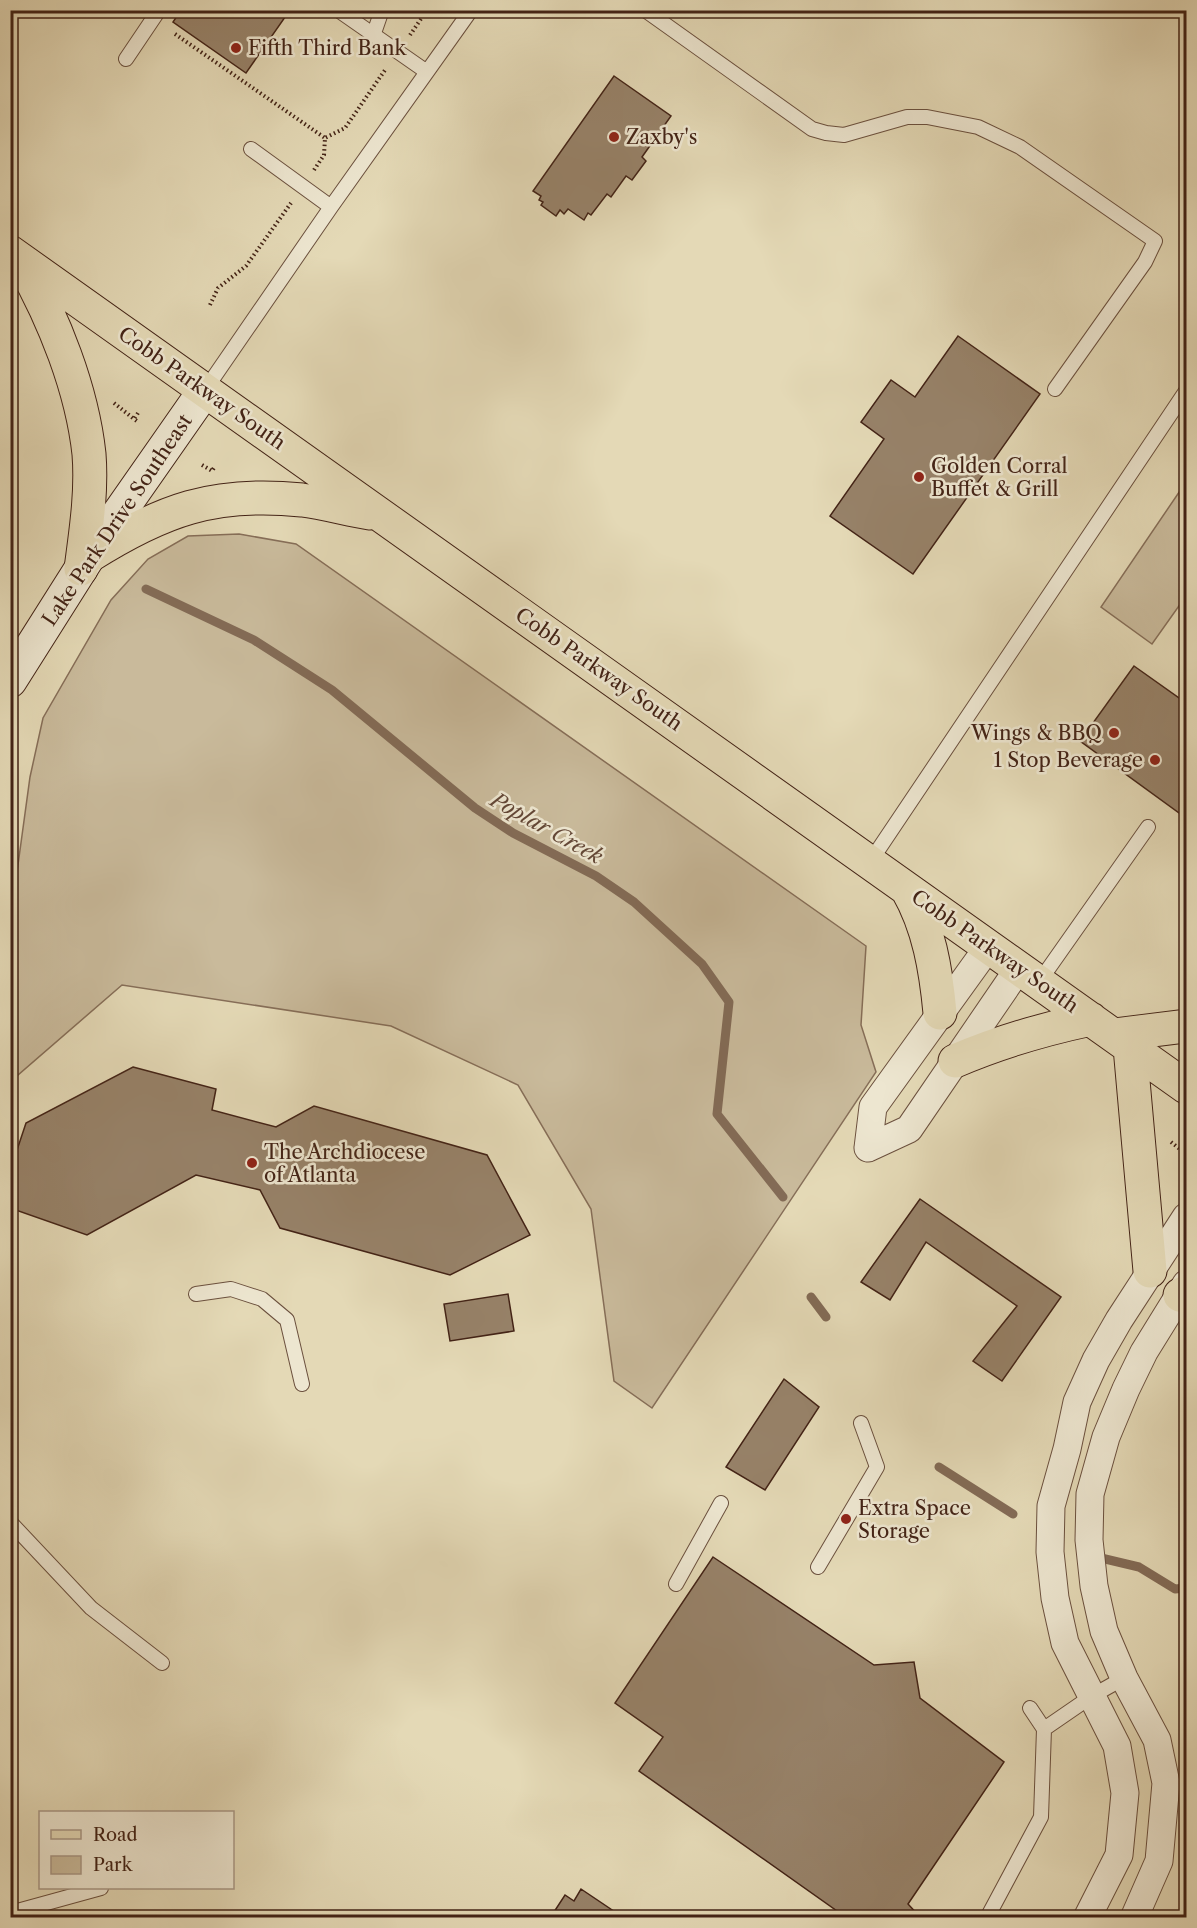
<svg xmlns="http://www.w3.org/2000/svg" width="1197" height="1928" font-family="'Libre Caslon Text',serif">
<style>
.green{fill:#c9ba9b;stroke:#866e58;stroke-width:1.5}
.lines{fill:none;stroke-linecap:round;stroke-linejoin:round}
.stream{stroke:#836b56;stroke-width:9}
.building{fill:#978269;stroke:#432316;stroke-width:1.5}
.lane-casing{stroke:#6b503e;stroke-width:16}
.street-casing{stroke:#6b503e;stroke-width:29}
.secondary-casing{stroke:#432316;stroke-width:35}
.primary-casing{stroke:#432316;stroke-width:35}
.path{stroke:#432316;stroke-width:4;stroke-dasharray:1.5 3;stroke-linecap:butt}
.lane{stroke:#ede6d0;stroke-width:14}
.street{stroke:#ede6d0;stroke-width:27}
.secondary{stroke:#ede6d0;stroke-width:33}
.primary{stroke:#e4d9b6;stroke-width:33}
.poi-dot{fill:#8f2418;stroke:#ede6d0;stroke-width:2}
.labels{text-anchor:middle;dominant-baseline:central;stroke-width:5;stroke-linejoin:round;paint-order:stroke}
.poi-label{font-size:20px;fill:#432316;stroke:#ede6d0;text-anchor:start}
.street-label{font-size:20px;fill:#432316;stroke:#ede6d0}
.water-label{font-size:21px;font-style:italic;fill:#634736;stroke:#ede6d0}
</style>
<rect width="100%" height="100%" fill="#e4d9b6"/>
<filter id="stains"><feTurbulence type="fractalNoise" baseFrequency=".00333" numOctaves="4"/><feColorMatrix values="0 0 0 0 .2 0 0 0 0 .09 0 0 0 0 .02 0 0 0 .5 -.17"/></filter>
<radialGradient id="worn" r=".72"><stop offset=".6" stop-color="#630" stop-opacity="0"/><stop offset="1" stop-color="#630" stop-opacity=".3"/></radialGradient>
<path class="green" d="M 1186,482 L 1186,596 L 1152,644 L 1101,607 Z
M 239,534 L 296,544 L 866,946 L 861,1025 L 876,1072 L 652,1408 L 614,1381 L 591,1209 L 518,1085 L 391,1026 L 122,985 L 11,1081 L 11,916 L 30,777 L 43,718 L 111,600 L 148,559 L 188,536 Z"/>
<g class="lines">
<path class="stream" d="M 146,589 L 254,640 L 332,690 L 475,808 L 513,833 L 596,876 L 634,902 L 702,964 L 729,1002 L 717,1114 L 783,1197
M 811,1297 L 826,1317
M 939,1467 L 1013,1514
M 1101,1558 L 1139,1567 L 1175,1589 L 1186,1588"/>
</g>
<path class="building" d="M 181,10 L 290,10 L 246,73 L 173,22 Z
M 614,76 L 671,116 L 642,157 L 646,161 L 632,180 L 626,176 L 611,197 L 607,194 L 591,215 L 588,213 L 584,220 L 568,209 L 564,214 L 560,210 L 556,216 L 541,205 L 543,202 L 539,200 L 541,196 L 533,191 Z
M 958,336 L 1040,394 L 913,574 L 830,516 L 884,439 L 861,422 L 891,380 L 915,397 Z
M 1134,666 L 1186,703 L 1186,818 L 1080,741 Z
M 133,1067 L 216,1089 L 212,1110 L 276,1127 L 314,1106 L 487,1155 L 530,1235 L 450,1275 L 280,1228 L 260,1190 L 196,1175 L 87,1235 L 10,1208 L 10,1171 L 26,1123 Z
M 920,1199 L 1061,1297 L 1002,1381 L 973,1361 L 1017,1306 L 926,1242 L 890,1300 L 861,1282 Z
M 508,1294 L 514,1331 L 450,1341 L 444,1304 Z
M 784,1379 L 819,1407 L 765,1490 L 726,1467 Z
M 713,1557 L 874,1665 L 914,1662 L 920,1698 L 1004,1762 L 908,1904 L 921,1918 L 847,1918 L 639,1771 L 663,1737 L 615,1703 Z
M 581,1889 L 624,1918 L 550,1918 L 565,1895 L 574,1901 Z"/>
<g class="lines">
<g class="lane-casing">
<path id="lane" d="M 338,10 L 427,72
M 645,10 L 812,129 L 826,133 L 844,135 L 907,117 L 927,117 L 978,127 L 1020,147 L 1155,241 L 1145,262 L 1055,389
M 373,36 L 382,10
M 126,59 L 159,10
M 251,149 L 331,207
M 205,390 L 331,207 L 471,10
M 870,862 L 1186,391
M 1039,982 L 1148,827
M 196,1294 L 231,1289 L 262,1299 L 287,1320 L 302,1384
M 10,1522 L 91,1608 L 162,1663
M 818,1567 L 877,1467 L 861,1423
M 676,1584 L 721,1503
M 1044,1729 L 1092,1696 L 1124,1678
M 10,1913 L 101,1888
M 987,1918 L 1041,1817 L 1044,1729 L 1030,1708"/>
</g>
<g class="street-casing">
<path id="street" d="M 868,1148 L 909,1129 L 1019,968
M 868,1148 L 873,1107 L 989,946
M 1087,1918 L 1119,1855 L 1125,1793 L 1117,1746 L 1065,1643 L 1055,1598 L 1050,1552 L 1051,1506 L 1067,1449 L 1077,1402 L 1096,1360 L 1119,1320 L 1186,1217
M 1134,1918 L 1159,1861 L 1166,1783 L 1157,1740 L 1124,1678 L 1104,1631 L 1094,1586 L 1089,1540 L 1090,1494 L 1106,1437 L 1126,1389 L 1144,1352 L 1186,1284"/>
</g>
<g class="secondary-casing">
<path id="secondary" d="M 10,681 L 89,556 L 205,390"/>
</g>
<g class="primary-casing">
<path id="primary" d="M 10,252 L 1186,1087
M 22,263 C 54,319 82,389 89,454 C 92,492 86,531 81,569
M 89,556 C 162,510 214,491 302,500 C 324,503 347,509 370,513
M 907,889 C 929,927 936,970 940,1013
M 1114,1035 L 1186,1026
M 1130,1047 L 1150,1271
M 955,1061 C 999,1042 1044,1029 1091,1019
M 1180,1295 L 1186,1292"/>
</g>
<path class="path" d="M 175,34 L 325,138
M 410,35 L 427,10
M 314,170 L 324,155 L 325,138 L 345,128 L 385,70
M 210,305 L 218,288 L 246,266 L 291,203
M 114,403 L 134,419
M 138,413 L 134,419 L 138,422
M 202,465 L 212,471 L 215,466
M 1171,1142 L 1186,1154"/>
<use href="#lane" class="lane"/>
<use href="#street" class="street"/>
<use href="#secondary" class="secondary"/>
<use href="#primary" class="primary"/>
</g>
<g class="poi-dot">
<circle cx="236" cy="48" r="6"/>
<circle cx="614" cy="137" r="6"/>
<circle cx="919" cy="477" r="6"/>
<circle cx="1114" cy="733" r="6"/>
<circle cx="1155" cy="760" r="6"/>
<circle cx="252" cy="1163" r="6"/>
<circle cx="846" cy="1519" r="6"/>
</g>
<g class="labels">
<g class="poi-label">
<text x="248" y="48">Fifth Third Bank</text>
<text x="626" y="137">Zaxby's</text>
<text x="931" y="466">Golden Corral<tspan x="931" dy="23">Buffet &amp; Grill</tspan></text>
<text x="1102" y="733" text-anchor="end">Wings &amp; BBQ</text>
<text x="1143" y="760" text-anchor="end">1 Stop Beverage</text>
<text x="264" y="1152">The Archdiocese<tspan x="264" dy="23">of Atlanta</tspan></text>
<text x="858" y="1508">Extra Space<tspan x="858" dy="23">Storage</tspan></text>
</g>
<g class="street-label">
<text transform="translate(202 388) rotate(35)">Cobb Parkway South</text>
<text transform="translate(117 520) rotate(-56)">Lake Park Drive Southeast</text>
<text transform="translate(599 669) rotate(35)">Cobb Parkway South</text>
<text transform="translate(995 951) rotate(35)">Cobb Parkway South</text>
</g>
<g class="water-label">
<text transform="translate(547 828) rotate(29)">Poplar Creek</text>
</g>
</g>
<rect width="1197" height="1928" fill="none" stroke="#e4d9b6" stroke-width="36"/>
<rect x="12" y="12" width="1173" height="1904" fill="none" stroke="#432316" stroke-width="3"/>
<rect x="18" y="18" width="1161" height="1892" fill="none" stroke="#432316" stroke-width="1.5"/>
<rect x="39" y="1811" width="195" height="78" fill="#ede6d0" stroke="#a99886" stroke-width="1.5"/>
<rect x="51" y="1830" width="30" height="9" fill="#e4d9b6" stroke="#a99886" stroke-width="1.5"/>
<text x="93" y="1841" font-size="18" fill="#432316">Road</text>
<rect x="51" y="1856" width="30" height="18" fill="#c9ba9b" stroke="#a99886" stroke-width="1.5"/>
<text x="93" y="1871" font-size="18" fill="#432316">Park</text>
<rect width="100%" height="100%" filter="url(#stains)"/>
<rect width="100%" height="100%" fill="url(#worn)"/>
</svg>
